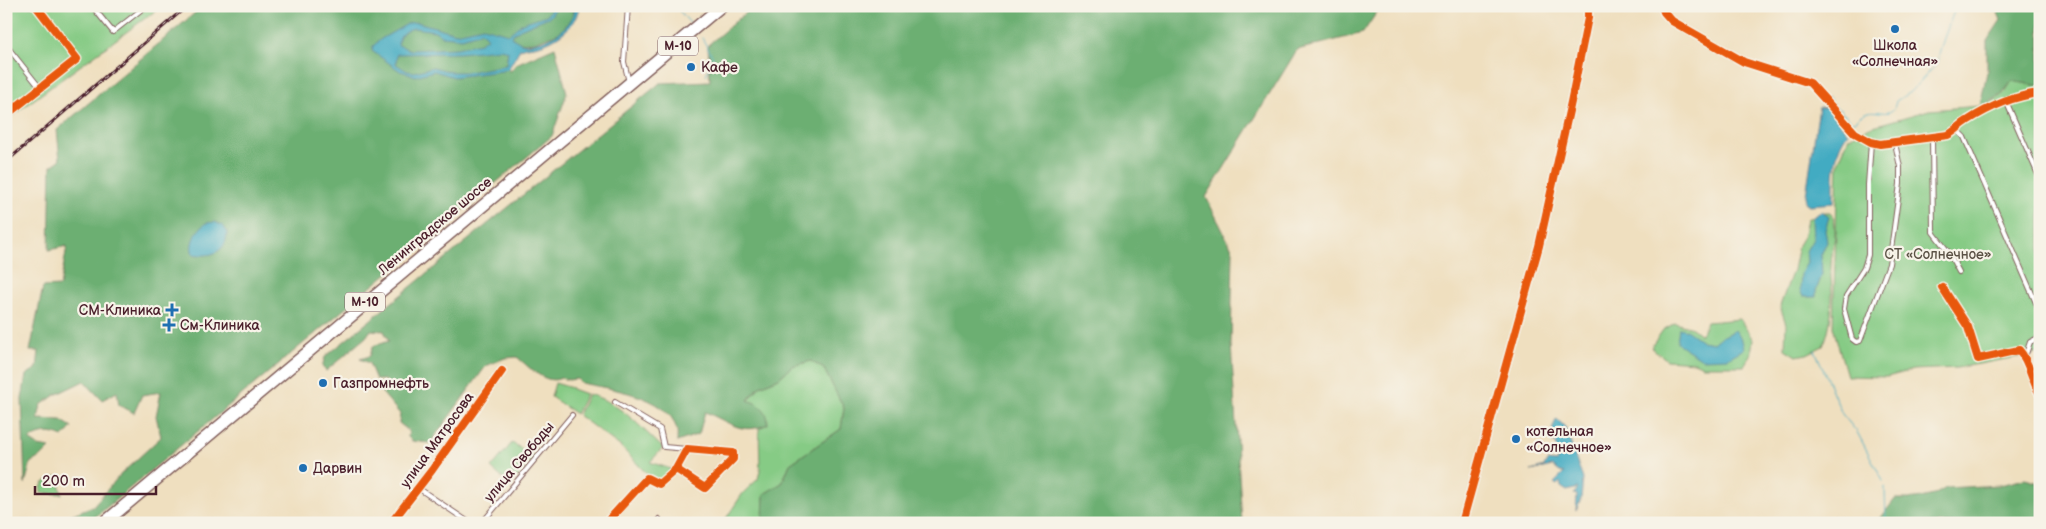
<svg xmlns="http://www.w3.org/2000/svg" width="2046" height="529" font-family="'Balsamiq Sans',sans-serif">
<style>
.green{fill:#86cb85;stroke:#687558}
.forest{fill:#6caf72;stroke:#5b674e}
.water{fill:#42abc2;stroke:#466576;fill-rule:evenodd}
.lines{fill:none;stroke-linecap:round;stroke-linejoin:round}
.stream{stroke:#42abc2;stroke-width:1}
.minor-casing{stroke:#84625f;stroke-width:6}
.trunk-casing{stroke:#84625f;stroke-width:9}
.minor{stroke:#fff;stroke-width:4}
.trunk{stroke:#fff;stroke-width:6}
.rail-casing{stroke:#4a1f2b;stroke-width:3}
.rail{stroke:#f7f3e8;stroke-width:1;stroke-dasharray:4;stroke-linecap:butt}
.cycleway-casing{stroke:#f7f3e8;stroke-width:11}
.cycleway{stroke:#e8590c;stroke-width:8}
.poi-dot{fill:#1f6fb2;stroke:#f7f3e8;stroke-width:2}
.labels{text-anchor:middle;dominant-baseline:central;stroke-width:4.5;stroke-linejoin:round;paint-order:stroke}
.shield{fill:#f7f3e8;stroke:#7e5f64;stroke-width:1}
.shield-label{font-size:12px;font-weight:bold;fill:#4a1f2b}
.poi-label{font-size:14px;fill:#4a1f2b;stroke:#f7f3e8;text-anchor:start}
.street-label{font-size:14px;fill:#4a1f2b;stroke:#f7f3e8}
.park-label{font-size:14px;fill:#5c5346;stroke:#f7f3e8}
</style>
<rect width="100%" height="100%" fill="#f7f3e8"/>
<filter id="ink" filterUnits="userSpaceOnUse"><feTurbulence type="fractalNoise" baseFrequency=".02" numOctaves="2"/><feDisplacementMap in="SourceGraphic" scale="10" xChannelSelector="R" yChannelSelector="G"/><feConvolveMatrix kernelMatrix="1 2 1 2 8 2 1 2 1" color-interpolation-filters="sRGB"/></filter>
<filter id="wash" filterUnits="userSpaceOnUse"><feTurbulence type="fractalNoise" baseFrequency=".0096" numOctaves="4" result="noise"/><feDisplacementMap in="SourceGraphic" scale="20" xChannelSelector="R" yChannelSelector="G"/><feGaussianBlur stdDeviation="1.12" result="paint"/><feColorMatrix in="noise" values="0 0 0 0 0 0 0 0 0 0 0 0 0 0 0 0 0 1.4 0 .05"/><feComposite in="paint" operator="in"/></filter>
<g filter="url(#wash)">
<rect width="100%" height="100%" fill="#efdfbf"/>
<path class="green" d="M 6,6 L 162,6 L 6,120 Z
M 2012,81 L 2040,86 L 2040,353 L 1957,368 L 1913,370 L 1887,377 L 1847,376 L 1833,327 L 1838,163 L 1849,137 L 1870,127 L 1929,110 L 1980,106 L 1993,102 L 2005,92 Z
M 1824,212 L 1830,212 C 1841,226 1831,250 1831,266 C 1830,275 1832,284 1832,293 C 1832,311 1830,330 1823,346 L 1807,354 L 1796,356 L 1785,349 L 1786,324 L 1780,306 L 1793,270 L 1798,245 L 1804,235 L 1807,219 Z
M 1740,319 L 1753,340 L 1751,353 L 1744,366 L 1703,366 L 1694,362 L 1667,360 L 1651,347 L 1663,330 L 1675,323 L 1692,328 L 1701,335 L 1707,322 Z
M 811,361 L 824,369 L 844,408 L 841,429 L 790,464 L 782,483 L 764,494 L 763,523 L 723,523 L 743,493 L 758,479 L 760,470 L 759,428 L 768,424 L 748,401 L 760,386 L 779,378 L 792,366 Z
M 555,383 L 572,388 L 572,389 L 586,394 L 576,414 L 551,397 Z
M 588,394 C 621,403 639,426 663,448 L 650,462 L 671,469 L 660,482 L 650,477 L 621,447 L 578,415 Z
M 512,443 L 535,457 L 510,485 L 491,468 Z
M 57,476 L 62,494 L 41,493 C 39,483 48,479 57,476 Z"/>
<path class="forest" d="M 203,6 L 575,6 L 571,20 L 559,33 L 535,42 L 520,43 L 508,51 L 506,65 L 510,72 L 516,64 L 555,47 L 567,93 L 552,136 L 88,523 L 65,523 L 66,517 L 93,506 L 121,474 L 161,437 L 156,416 L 161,392 L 142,395 L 134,413 L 119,405 L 117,392 L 102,400 L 84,381 L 55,395 L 41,405 L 38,419 L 61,420 L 72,427 L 63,437 C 51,431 40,432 29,440 L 38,446 L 50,448 L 41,457 L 31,462 L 25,484 L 22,399 L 26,375 L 37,368 L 39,351 L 30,351 L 43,287 L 60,286 L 67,246 L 49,250 L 51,166 L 60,160 L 57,130 Z
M 753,6 L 1381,6 L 1363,33 L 1297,50 L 1206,197 L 1233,251 L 1231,344 L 1242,523 L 763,523 L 764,494 L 782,483 L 790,464 L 841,429 L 844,408 L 824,369 L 811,361 L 792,366 L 779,378 L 760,386 L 748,400 C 760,405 768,409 768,424 C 741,436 730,422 705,412 L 699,434 L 677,442 C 677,437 678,431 676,427 C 667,395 609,389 581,383 L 577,379 L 568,380 L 561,378 C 546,386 528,366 517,357 L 505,358 L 486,366 L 430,443 L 412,441 L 408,437 L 409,431 L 399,423 L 400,414 L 379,389 L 388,383 L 385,380 L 376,380 L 369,363 L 360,359 L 370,356 L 373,346 L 389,341 L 384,331 L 371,330 L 366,337 L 326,371 L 322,367 L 325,357 L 660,83 L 710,81 L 708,45 Z
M 1995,6 L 2040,6 L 2040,86 L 2012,81 C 2003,94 1995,101 1980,106 L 1987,72 L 1987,41 L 2001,20 Z
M 2025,479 L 2040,483 L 2040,523 L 1877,523 L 1895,499 L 1916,499 L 1934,495 L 1946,488 L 2000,485 Z"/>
<path class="water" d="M 553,6 L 557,6 L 551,16 L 520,29 L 512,35 L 512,38 C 517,40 520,44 526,44 C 547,43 574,29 575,6 L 579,6 C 577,26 557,40 539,45 C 532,47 526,46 520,49 L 509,68 L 502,71 L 454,77 L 434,71 L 416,76 L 400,71 L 372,51 L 373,46 L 381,39 L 409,23 L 417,22 L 456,33 L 483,27 L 509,34 L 522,23 L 547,15 ZM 414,28 L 435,31 L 442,36 L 462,38 L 482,32 L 487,38 L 480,43 L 457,48 L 411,50 L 398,45 C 399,34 404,31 414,28 ZM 500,49 L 508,51 L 506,65 L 469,72 L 451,72 L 433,67 L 415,72 L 407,71 L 396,64 L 397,54 L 401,54 L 460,53 Z
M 1819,107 L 1827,108 L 1848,133 C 1832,153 1834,179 1834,203 L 1809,205 L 1805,202 Z
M 1821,211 L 1829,217 L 1825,230 L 1827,241 L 1821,255 L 1822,275 L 1816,291 L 1816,297 L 1803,297 L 1800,290 L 1801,273 L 1807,263 L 1806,251 L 1813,239 L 1812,219 L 1814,215 Z
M 215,222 L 223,226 L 227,231 C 228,252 210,258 193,254 C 188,243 197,230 206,223 Z
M 1679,328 L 1686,330 L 1702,341 L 1714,343 L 1721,337 L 1735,330 L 1742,340 L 1744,349 L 1728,358 L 1702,359 L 1677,343 Z
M 1557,419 L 1565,427 L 1583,479 L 1581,499 L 1576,511 L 1577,495 L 1574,494 L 1578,488 L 1567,491 L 1561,487 L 1560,482 L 1557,485 L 1554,483 L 1564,473 L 1560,472 L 1552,466 L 1531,471 L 1544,467 L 1547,461 L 1556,462 L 1558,458 L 1555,441 L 1552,443 C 1551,435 1552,426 1557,419 Z"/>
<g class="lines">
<path class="stream" d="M 675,6 L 690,23
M 702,38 L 713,57 L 706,75
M 1828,96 L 1835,107 L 1842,111 L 1843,115 L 1845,114 L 1851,121 L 1855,121 C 1859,118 1863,113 1868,112 C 1880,109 1893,120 1896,101 L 1910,92 L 1936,65 L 1944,38 L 1956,6
M 1815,350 L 1842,414 L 1857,432 L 1883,481
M 1885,487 L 1886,523"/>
</g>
</g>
<g filter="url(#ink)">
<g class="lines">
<g class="minor-casing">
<path id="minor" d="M 92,6 L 113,32 L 146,6
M 628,6 L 624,62 L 629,82
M 1662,6 L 1664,12 L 1672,21 L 1744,62 L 1810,83 L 1855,133 L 1871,142 L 1880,144 L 1948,135 C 1956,131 1960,125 1967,121 C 1989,107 2013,96 2040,93
M 6,45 L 41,89
M 2006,101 L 2040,179
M 6,115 L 77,59 L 36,6
M 1957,130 L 1964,137 L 2040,312
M 1932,137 L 1933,232 L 1949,253 L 1959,272
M 1871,142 L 1868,185 L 1868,255 L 1864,268 L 1846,296 L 1844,309 L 1852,339 L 1856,342 L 1860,341 L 1889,264 L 1900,184 L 1900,167 L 1895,143
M 1942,287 L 1968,327 L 1978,359 L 2019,350 C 2030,362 2031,380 2040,394
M 2025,357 L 2030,342 L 2040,337
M 615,402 L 660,429 L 664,447 L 687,449
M 418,488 L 470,523
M 391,523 L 432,470 L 502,371
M 482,523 L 572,415
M 606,523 L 647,478 L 659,484 L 676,469 L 705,488 L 733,459 L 733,453 L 687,449 L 676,469
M 656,523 L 659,519
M 1462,523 L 1539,246 L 1571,102 L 1588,18 L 1588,10 L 1584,6"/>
</g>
<g class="trunk-casing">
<path id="trunk" d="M 100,523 L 718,6
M 108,523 L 725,6"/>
</g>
<use href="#minor" class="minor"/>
<use href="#trunk" class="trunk"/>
<g class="rail-casing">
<path id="rail" d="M 6,162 L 187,6"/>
</g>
<use href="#rail" class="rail"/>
<g class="cycleway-casing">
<path id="cycleway" d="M 1662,6 L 1664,12 L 1672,21 L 1744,62 L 1810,83 L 1855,133 L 1871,142 L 1880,144 L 1948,135 C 1956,131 1960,125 1967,121 C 1989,107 2013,96 2040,93
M 6,115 L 77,59 L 36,6
M 1942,287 L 1968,327 L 1978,359 L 2019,350 C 2030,362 2031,380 2040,394
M 391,523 L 432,470 L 502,371
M 606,523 L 647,478 L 659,484 L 676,469 L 705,488 L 733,459 L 733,453 L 687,449 L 676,469
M 1462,523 L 1539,246 L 1571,102 L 1588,18 L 1588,10 L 1584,6"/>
</g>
<use href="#cycleway" class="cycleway"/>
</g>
</g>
<g class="poi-dot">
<circle cx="1895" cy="29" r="5"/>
<circle cx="691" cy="67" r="5"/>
<path d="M169.5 302.5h5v5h5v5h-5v5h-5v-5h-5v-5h5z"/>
<path d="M166.5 317.5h5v5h5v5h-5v5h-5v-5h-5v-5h5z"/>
<circle cx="323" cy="383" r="5"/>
<circle cx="1516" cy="439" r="5"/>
<circle cx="303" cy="468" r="5"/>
</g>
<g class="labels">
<g class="shield">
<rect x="658" y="36.5" width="40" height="19" rx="4"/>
<rect x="345" y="292.5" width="40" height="19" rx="4"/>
</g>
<g class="shield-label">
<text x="678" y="46">М-10</text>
<text x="365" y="302">М-10</text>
</g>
<g class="poi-label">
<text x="1895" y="45" text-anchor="middle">Школа<tspan x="1895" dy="16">«Солнечная»</tspan></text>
<text x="701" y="67">Кафе</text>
<text x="161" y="310" text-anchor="end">СМ-Клиника</text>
<text x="180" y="325">См-Клиника</text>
<text x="333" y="383">Газпромнефть</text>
<text x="1526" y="431">котельная<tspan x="1526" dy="16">«Солнечное»</tspan></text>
<text x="313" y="468">Дарвин</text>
</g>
<g class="street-label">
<text transform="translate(435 226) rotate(-40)">Ленинградское шоссе</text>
<text transform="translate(437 440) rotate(-54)">улица Матросова</text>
<text transform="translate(519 462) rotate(-50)">улица Свободы</text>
</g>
<g class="park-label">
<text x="1938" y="254">СТ «Солнечное»</text>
</g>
</g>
<rect width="2046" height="529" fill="none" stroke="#f7f3e8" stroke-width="25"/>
<path d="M35 486v8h121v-8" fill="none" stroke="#4a1f2b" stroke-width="2.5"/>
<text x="42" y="486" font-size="15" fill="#4a1f2b" stroke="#f7f3e8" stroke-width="4" paint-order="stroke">200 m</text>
</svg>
